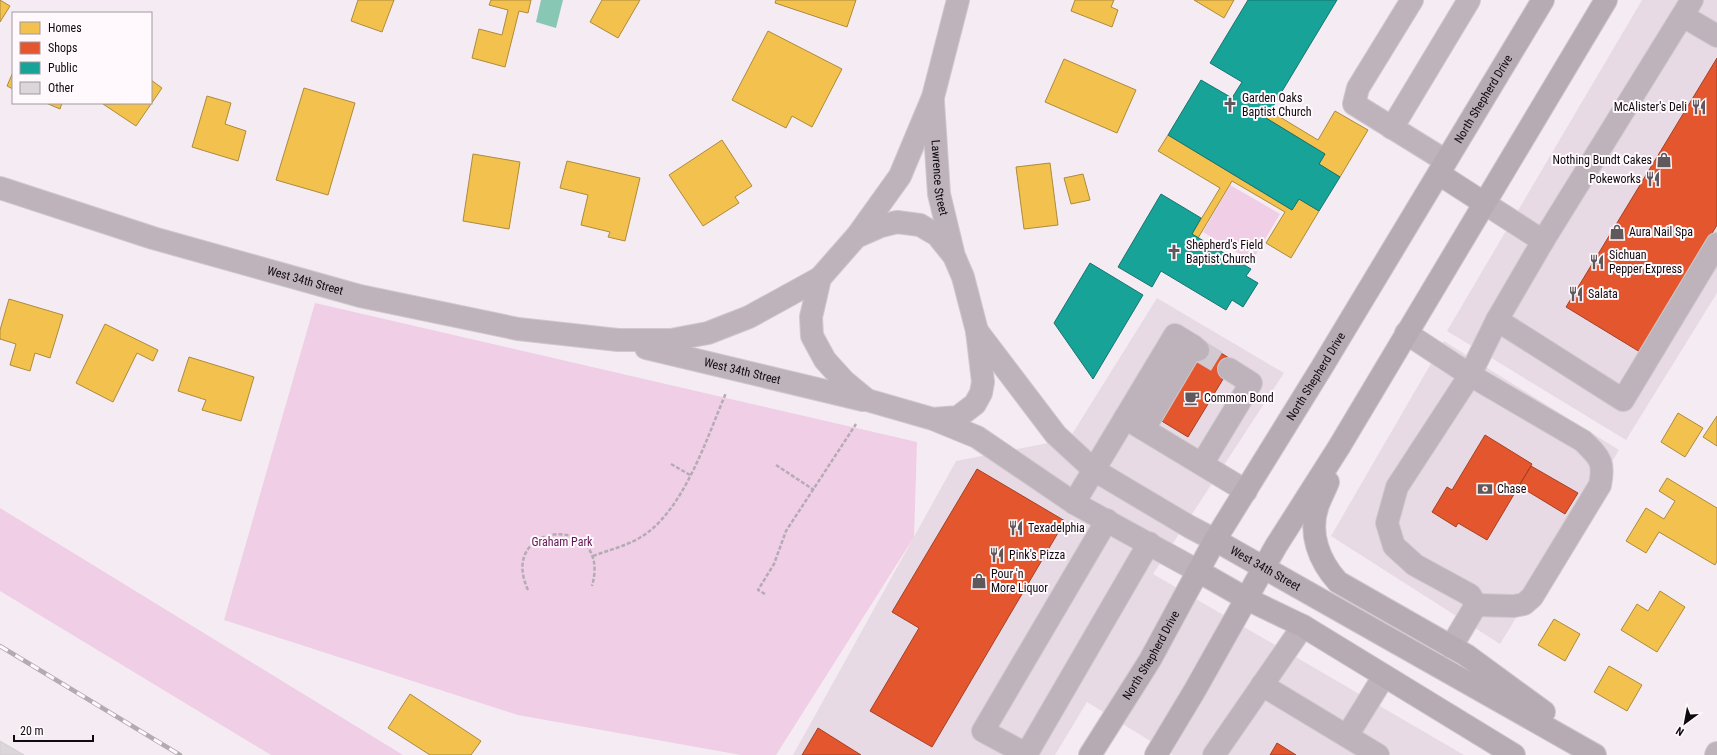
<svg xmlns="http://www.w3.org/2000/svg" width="1717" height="755" font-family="'Roboto Condensed',sans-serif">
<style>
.built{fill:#e8dae4}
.green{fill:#efcee6}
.water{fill:#88c7b4}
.homes{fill:#f2c14e;stroke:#ae8a3b}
.shops{fill:#e4572e;stroke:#a44024}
.public{fill:#17a398;stroke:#15756f}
.building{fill:#dbd6da;stroke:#d3cdd2}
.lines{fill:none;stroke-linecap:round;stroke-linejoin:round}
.minor-tunnel{stroke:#d2cad0;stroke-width:22;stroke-dasharray:22 11;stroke-linecap:butt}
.minor-casing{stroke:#cfc9cd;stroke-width:24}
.major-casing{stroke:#cfc9cd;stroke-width:24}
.path{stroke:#b4acb2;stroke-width:2.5;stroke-dasharray:4 2;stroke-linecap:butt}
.minor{stroke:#beb3bb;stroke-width:22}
.major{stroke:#b7abb3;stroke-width:22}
.rail-casing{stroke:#b2abb0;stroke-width:4.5}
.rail{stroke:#fff9fd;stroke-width:3;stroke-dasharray:9;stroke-linecap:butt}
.labels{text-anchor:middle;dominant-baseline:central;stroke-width:4;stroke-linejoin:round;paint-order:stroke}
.poi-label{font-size:12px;fill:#0f0a0e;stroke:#fff9fd;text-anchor:start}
.street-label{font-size:12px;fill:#0f0a0e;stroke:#fff9fd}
.park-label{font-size:12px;fill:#621755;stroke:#fff9fd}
</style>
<rect width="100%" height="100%" fill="#f4ecf2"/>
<path class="built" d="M 1642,0 L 1717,0 L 1717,293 L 1626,440 L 1447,331 Z
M 1157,298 L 1284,373 L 1153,574 L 1464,755 L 1173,755 L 1087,702 L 1055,755 L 793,755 L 956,461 L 1069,439 Z
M 1444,341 L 1619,450 L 1500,644 L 1331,536 Z"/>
<path class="green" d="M 1230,185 L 1280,214 L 1252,261 L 1203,232 Z
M 315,303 L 917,442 L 914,537 L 776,755 L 741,755 L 518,715 L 224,620 Z
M 0,508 L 403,755 L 271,755 L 0,591 Z"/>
<path class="water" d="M 541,0 L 563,0 L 556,28 L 536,22 Z"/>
<path class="homes" d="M 0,0 L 10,6 L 0,22 Z
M 358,0 L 394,0 L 382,32 L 351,21 Z
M 491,0 L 531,0 L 528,13 L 519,11 L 505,67 L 472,58 L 479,29 L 502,35 L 508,10 L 489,5 Z
M 602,0 L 640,0 L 618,38 L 590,22 Z
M 776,0 L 856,0 L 847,27 L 775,3 Z
M 1075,0 L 1114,0 L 1111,7 L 1118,10 L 1112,27 L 1071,11 Z
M 1194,0 L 1234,0 L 1224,18 Z
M 768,31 L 842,69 L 812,127 L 792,116 L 786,128 L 732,100 Z
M 1064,59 L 1136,90 L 1117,133 L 1045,102 Z
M 13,72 L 13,89 L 7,86 Z
M 151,80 L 162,88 L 136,126 L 103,104 L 151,103 Z
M 304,88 L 355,103 L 328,195 L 276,180 Z
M 207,96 L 231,103 L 225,124 L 246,131 L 238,161 L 192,147 Z
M 46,103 L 62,103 L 60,109 Z
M 1270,111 L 1318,140 L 1335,111 L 1368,130 L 1340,177 L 1319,164 L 1325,154 L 1266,118 Z
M 1168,135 L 1292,210 L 1299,199 L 1319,211 L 1291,258 L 1266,243 L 1285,212 L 1232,181 L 1198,238 L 1192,234 L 1220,188 L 1158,151 Z
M 722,140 L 752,186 L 735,197 L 739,203 L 703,226 L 669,175 Z
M 473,154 L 520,162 L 509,229 L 463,221 Z
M 567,161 L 640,178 L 625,241 L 608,237 L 610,232 L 581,225 L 588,195 L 560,188 Z
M 1050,163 L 1058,225 L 1024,229 L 1016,167 Z
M 1083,174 L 1090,200 L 1071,204 L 1064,178 Z
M 9,299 L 63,315 L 50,358 L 35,353 L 30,371 L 10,365 L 16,344 L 0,339 L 0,330 Z
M 105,324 L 158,350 L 153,361 L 137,353 L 113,402 L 76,383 Z
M 189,357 L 254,377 L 241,421 L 202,410 L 206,400 L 178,391 Z
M 1678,413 L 1703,428 L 1685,457 L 1661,442 Z
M 1717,416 L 1717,446 L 1703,437 Z
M 1667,478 L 1717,508 L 1717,561 L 1715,565 L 1659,532 L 1646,553 L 1626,541 L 1646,508 L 1664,519 L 1675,501 L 1659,491 Z
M 1660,591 L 1685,607 L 1657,652 L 1621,630 L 1637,604 L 1648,611 Z
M 1554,619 L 1580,634 L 1565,661 L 1538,645 Z
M 1609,666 L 1642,685 L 1627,711 L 1594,692 Z
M 410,694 L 481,741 L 471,755 L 430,755 L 388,728 Z"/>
<path class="shops" d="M 1717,58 L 1717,225 L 1640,352 L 1566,307 Z
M 1203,342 L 1234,361 L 1188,437 L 1160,420 Z
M 1485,435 L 1532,464 L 1487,540 L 1458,523 L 1456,527 L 1432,512 L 1447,487 L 1452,490 Z
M 1531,466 L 1578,493 L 1565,514 L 1519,486 Z
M 977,469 L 1065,521 L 932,747 L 870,711 L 919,628 L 892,612 Z
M 818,728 L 861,755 L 802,755 Z
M 1277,743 L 1296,755 L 1270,755 Z"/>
<path class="public" d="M 1248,0 L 1337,0 L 1266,118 L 1325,154 L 1319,164 L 1340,177 L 1319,211 L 1299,199 L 1292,210 L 1168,135 L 1201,80 L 1232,98 L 1242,82 L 1210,63 Z
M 1161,194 L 1201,218 L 1192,234 L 1251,269 L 1246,276 L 1258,283 L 1243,307 L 1232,300 L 1226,310 L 1161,271 L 1152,287 L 1118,267 Z
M 1090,263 L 1143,295 L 1093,379 L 1054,323 Z"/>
<path class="building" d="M 0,741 L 24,755 L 0,755 Z"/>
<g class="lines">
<path class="minor-tunnel" d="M 1198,350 L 1229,369"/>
<g class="minor-casing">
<g id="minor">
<path d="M 1412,0 L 1358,88 L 1354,104 L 1446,161"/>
<path d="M 1683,16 L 1717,36"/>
<path id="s1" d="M 933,102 L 939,194 L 953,252"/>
<path d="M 1392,128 L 1469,0"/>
<path id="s2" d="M 0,188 L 153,238 L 360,296 L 518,329 L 618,340 L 671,340 L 708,333 L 749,317 L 820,278"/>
<path d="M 1484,203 L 1543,241 L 1497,320 L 1623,400 L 1717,244"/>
<path d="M 857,236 L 900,176 L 933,97 L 958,0"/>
<path d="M 1543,241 L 1692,0"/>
<path d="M 977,331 L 1056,435 L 1094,470 L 1190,527 L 1215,540"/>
<path d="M 1406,333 L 1470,375 L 1397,487 L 1387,523 L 1394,546 L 1415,565 L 1470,595 L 1476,605 L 1451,647"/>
<path id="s3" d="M 646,348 L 863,400"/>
<path d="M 1125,418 L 1246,491"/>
<path d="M 933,419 L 958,417 L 975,404 L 981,393 L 983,382 L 977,331 L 963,277 L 954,256 L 937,235 L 920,225 L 897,222 L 881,226 L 856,237 L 820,278 L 811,317 L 812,336 L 825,360 L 844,381 L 867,400 L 933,419 L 977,437 L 1074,503 L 1198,571"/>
<path d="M 1144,429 L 1193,346 L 1198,350"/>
<path d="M 1202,464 L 1251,383 L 1229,369"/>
<path d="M 1074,503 L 1175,335 L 1193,346"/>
<path d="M 1476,605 L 1514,606 L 1524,604 L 1532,597 L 1600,485 C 1605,461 1599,457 1583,441 L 1470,375 L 1497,320"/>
<path d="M 1262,685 L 1378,755"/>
<path d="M 1347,736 L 1384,676"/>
<path d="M 1026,754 L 983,731 L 1107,520"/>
<path d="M 1026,755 L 1149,543"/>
<path d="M 1214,755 L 1303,626"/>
<path d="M 1716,755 L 1717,753"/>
</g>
</g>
<g class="major-casing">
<g id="major">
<path d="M 1439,174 L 1484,203"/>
<path d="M 1328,482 C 1325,490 1321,497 1318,505 C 1308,533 1319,561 1338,582 L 1466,655 L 1544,712"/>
<path id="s4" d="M 1215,540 L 1595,755"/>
<path d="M 1198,571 L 1247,599 L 1303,626 L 1514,755"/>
<path id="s5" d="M 1090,755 L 1150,660 L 1215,540 L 1322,367 L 1543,0"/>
<path d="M 1156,755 L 1195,690 L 1276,546 L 1339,447 L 1606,0"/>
</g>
</g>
<path class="path" d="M 671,464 L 690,475
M 776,465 L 814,490
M 593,556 C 609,550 626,546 641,537 C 684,511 707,437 726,393
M 528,590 C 496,521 613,512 592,586
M 765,594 L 758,590 L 774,564 L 786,531 L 856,424"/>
<use href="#minor" class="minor"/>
<use href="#major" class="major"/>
<g class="rail-casing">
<path id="rail" d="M 0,646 L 180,755"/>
</g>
<use href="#rail" class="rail"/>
</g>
<defs>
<g id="church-bare" transform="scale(1.2)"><path d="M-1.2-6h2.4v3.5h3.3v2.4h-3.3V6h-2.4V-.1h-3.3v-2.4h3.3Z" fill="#5f595e" stroke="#fff9fd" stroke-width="2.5" paint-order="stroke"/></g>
<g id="restaurant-bare" transform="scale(1.2)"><path d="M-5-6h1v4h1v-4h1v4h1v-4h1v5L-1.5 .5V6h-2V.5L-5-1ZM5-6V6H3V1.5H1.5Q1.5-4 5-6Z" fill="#5f595e" stroke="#fff9fd" stroke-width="2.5" paint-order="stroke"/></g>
<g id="shop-bare" transform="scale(1.2)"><path d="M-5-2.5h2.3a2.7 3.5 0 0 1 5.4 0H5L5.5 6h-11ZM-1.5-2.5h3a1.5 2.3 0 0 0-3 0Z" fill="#5f595e" stroke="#fff9fd" stroke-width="2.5" paint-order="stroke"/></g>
<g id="cafe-bare" transform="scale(1.2)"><path d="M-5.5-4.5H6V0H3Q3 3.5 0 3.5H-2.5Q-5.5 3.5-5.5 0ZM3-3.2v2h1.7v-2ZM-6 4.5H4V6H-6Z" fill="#5f595e" stroke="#fff9fd" stroke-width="2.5" paint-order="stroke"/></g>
<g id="bank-bare" transform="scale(1.2)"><path d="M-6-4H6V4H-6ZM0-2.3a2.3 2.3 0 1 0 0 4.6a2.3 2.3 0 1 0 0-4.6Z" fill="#5f595e" stroke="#fff9fd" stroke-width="2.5" paint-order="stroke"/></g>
</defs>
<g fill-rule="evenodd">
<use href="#church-bare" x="1230" y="105"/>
<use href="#restaurant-bare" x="1699" y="107"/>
<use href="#shop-bare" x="1664" y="160"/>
<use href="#restaurant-bare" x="1653" y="179"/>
<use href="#shop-bare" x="1617" y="232"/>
<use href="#church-bare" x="1174" y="252"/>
<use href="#restaurant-bare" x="1597" y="262"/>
<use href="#restaurant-bare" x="1576" y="294"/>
<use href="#cafe-bare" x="1192" y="398"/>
<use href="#bank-bare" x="1485" y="489"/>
<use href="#restaurant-bare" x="1016" y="528"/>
<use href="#restaurant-bare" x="997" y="555"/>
<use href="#shop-bare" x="979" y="581"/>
</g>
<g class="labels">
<g class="poi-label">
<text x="1242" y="98">Garden Oaks<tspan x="1242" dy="14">Baptist Church</tspan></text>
<text x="1687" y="107" text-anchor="end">McAlister's Deli</text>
<text x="1652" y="160" text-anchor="end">Nothing Bundt Cakes</text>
<text x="1641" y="179" text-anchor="end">Pokeworks</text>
<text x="1629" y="232">Aura Nail Spa</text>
<text x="1186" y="245">Shepherd's Field<tspan x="1186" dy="14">Baptist Church</tspan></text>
<text x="1609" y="255">Sichuan<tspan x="1609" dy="14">Pepper Express</tspan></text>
<text x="1588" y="294">Salata</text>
<text x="1204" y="398">Common Bond</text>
<text x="1497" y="489">Chase</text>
<text x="1028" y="528">Texadelphia</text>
<text x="1009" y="555">Pink's Pizza</text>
<text x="991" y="574">Pour 'n<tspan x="991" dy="14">More Liquor</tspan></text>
</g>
<g class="street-label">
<text stroke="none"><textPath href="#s5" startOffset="765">North Shepherd Drive</textPath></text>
<text stroke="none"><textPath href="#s1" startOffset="76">Lawrence Street</textPath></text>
<text stroke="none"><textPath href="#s2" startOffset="319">West 34th Street</textPath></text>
<text stroke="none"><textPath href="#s3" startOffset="99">West 34th Street</textPath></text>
<text stroke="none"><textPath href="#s5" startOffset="441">North Shepherd Drive</textPath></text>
<text stroke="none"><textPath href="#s4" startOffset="58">West 34th Street</textPath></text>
<text stroke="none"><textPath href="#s5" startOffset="117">North Shepherd Drive</textPath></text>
</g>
<g class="park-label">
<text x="562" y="542">Graham Park</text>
</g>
</g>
<rect x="12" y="12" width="140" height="92" fill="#fff9fd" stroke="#9f999d"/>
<rect x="20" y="22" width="20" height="12" fill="#f2c14e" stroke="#9f999d"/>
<text x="48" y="32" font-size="12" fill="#0f0a0e">Homes</text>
<rect x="20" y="42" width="20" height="12" fill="#e4572e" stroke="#9f999d"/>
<text x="48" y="52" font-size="12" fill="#0f0a0e">Shops</text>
<rect x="20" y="62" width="20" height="12" fill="#17a398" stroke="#9f999d"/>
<text x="48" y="72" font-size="12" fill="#0f0a0e">Public</text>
<rect x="20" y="82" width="20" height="12" fill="#dbd6da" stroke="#9f999d"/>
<text x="48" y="92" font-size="12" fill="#0f0a0e">Other</text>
<g transform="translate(1685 723) rotate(212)" stroke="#fff9fd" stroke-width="3" paint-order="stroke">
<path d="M0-3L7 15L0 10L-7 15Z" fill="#0f0a0e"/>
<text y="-6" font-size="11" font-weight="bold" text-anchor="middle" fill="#0f0a0e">N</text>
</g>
<path d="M14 735v6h79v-6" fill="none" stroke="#0f0a0e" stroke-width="2"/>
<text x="20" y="735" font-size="12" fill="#0f0a0e" stroke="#fff9fd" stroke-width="3" paint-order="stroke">20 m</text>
</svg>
